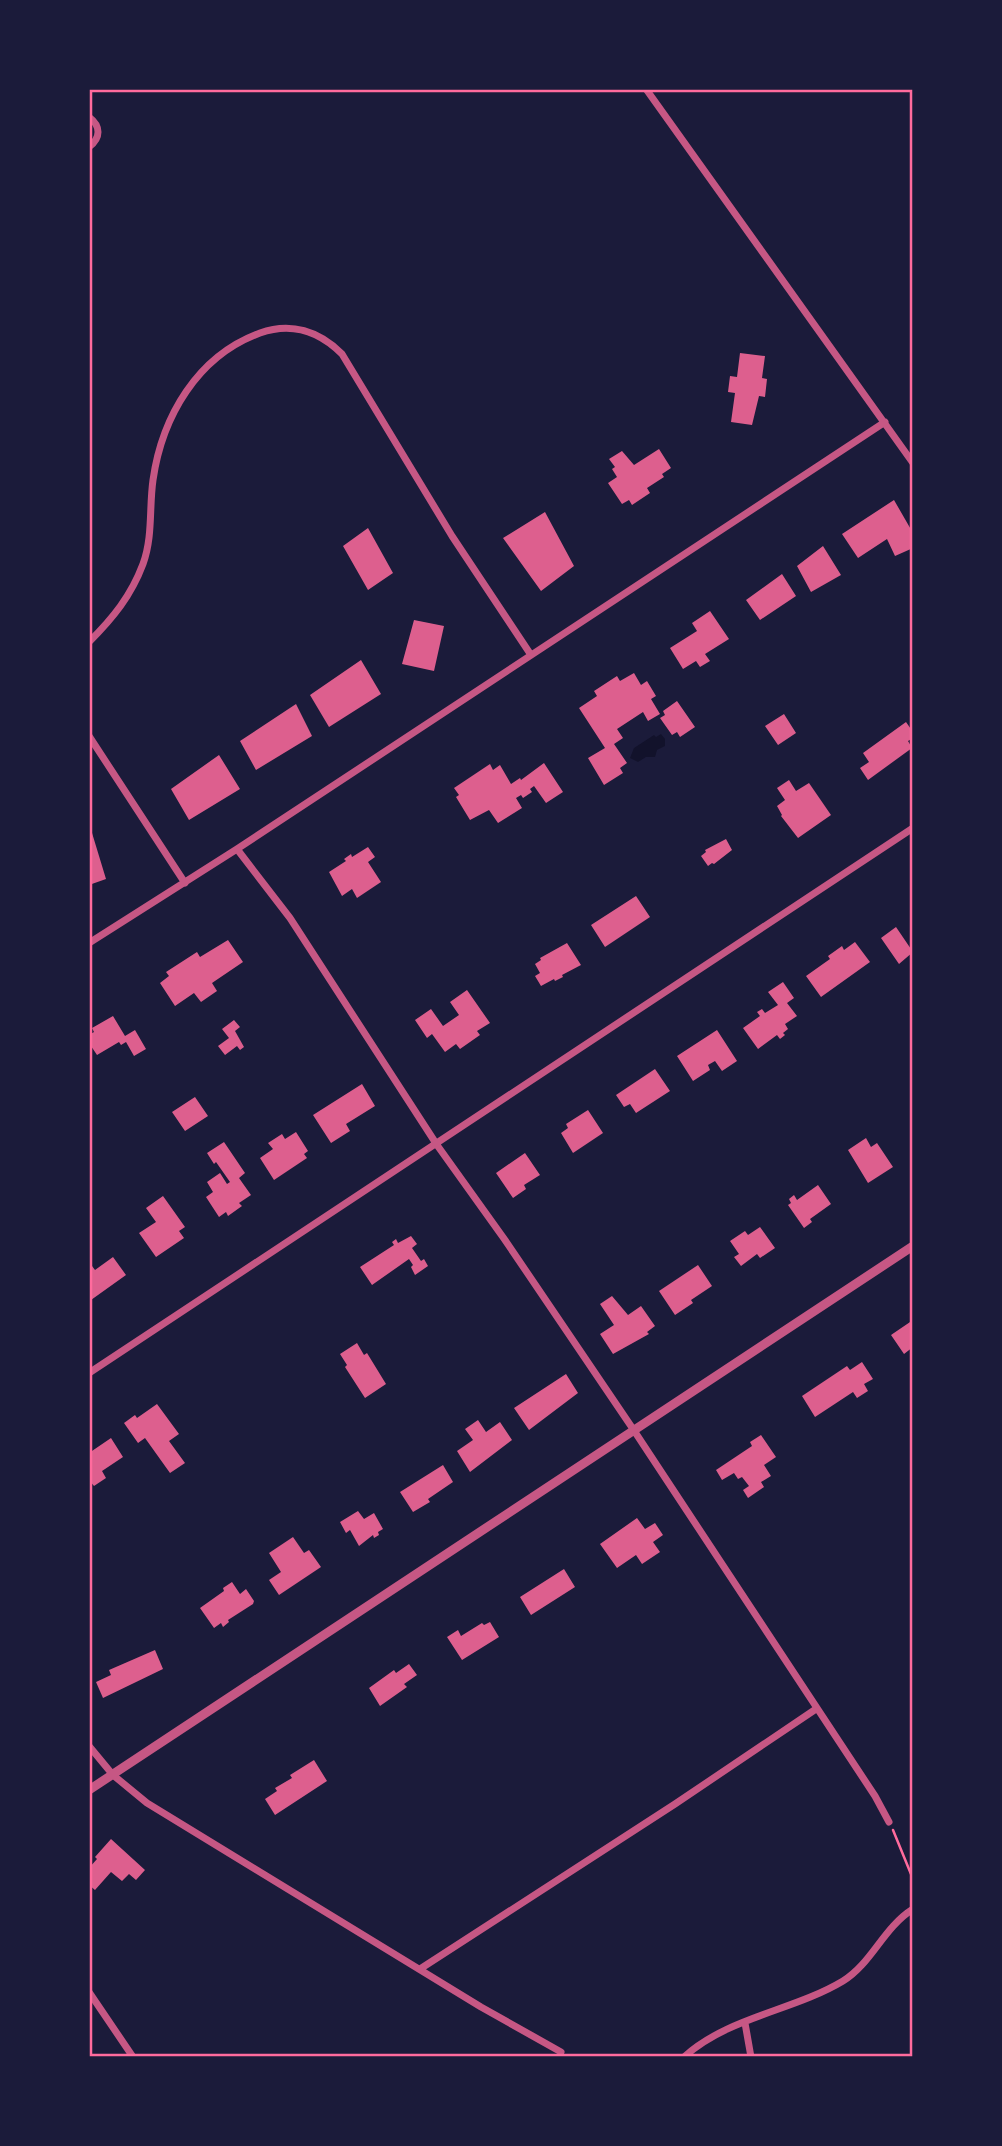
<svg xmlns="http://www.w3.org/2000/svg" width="1002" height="2146" font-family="Georgia,serif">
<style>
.water{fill:#12122b}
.building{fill:#dd5f8e}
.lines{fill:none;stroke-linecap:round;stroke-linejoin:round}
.path{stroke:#ff6b9d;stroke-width:2.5}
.minor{stroke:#c65784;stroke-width:7}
.tertiary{stroke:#c65784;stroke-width:9}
.neatline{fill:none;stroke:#ff6b9d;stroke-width:2.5}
</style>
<rect width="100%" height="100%" fill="#1b1b3a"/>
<path class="water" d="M 661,734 L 665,739 L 665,746 L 657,750 L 655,757 L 646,757 L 638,762 L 630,758 L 634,748 L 654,735 L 656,737 Z"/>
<path class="building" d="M 740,353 L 765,356 L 762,378 L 767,379 L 765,397 L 759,396 L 752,425 L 731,422 L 735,393 L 728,392 L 730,376 L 737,377 Z
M 659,449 L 671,468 L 662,474 L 664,477 L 647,488 L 650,493 L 632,505 L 629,500 L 622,504 L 608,483 L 617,477 L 612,469 L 615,467 L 609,459 L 622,451 L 634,465 Z
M 894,500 L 913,533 L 913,548 L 895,556 L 887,539 L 858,558 L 842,534 Z
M 545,512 L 574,566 L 541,591 L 503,538 Z
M 368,528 L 393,573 L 368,590 L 343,546 Z
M 823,546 L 841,575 L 811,592 L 797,566 Z
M 782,574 L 796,596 L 760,620 L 746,600 Z
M 710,611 L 729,639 L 705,654 L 710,661 L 700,667 L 696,661 L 683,669 L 670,648 L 697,631 L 692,623 Z
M 414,620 L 444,626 L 434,671 L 402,664 Z
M 361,660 L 381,694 L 329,727 L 310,695 Z
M 634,673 L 641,685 L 647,681 L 656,696 L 651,699 L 660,714 L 648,721 L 643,712 L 617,729 L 623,738 L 614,744 L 627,763 L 620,768 L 623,773 L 604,785 L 588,758 L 605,748 L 579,708 L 597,696 L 594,691 L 617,676 L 620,681 Z
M 677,701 L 695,727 L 680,737 L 677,732 L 672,735 L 660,718 L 665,715 L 663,711 Z
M 296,704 L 312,736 L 256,770 L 240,741 Z
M 784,714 L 796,733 L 778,745 L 765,726 Z
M 906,722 L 913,732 L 913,738 L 908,741 L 912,748 L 868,780 L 860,768 L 869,762 L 863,753 Z
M 219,755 L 240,789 L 189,820 L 171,789 Z
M 544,763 L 563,792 L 546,803 L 534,786 L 530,789 L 532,792 L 523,798 L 521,795 L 516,798 L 522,808 L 498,823 L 489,810 L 470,820 L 456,797 L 459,795 L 454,788 L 490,764 L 493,770 L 500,765 L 511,784 L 520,778 L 521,780 Z
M 789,780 L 796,791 L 809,783 L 831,815 L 798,838 L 781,816 L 782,815 L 777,806 L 785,800 L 777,788 Z
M 89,823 L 106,879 L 89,885 Z
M 726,839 L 732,850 L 714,864 L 712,863 L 708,866 L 701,856 L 706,852 L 705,850 Z
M 368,847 L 375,857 L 368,862 L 381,882 L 357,898 L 352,889 L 342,896 L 329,872 L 346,861 L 344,859 L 351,854 L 352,857 Z
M 636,896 L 650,917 L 605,947 L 591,925 Z
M 896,927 L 913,952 L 899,964 L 881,938 Z
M 228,940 L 243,962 L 212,983 L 217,991 L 201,1002 L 194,993 L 175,1006 L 160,983 L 169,976 L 166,972 L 197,952 L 200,957 Z
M 855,942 L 870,962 L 821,997 L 806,976 L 830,959 L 828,956 L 842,946 L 844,950 Z
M 567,943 L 581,965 L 562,975 L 563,977 L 555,981 L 554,979 L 541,986 L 535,976 L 540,973 L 535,964 L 541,960 L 540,958 Z
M 783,982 L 794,998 L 787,1003 L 797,1016 L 785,1024 L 788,1029 L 783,1033 L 785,1035 L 780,1039 L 777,1035 L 758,1049 L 743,1028 L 760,1016 L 757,1012 L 762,1009 L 765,1013 L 778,1005 L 768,992 Z
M 467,990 L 490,1023 L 477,1031 L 480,1035 L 460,1049 L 456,1044 L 445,1052 L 432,1034 L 427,1038 L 415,1020 L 431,1009 L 443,1026 L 459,1015 L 450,1002 Z
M 113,1016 L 125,1036 L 135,1030 L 146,1049 L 134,1056 L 126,1042 L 121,1045 L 119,1042 L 97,1055 L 89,1043 L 89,1035 L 94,1032 L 92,1028 Z
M 234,1020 L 240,1027 L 235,1031 L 244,1047 L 240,1050 L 237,1046 L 225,1055 L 218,1046 L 229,1038 L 222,1029 Z
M 717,1030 L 737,1061 L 722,1071 L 715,1061 L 708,1065 L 710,1070 L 693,1081 L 677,1056 Z
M 655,1069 L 670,1091 L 636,1113 L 630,1104 L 624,1107 L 616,1095 Z
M 362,1084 L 375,1106 L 346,1124 L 350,1131 L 331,1143 L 313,1115 Z
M 195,1097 L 208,1116 L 185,1131 L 172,1112 Z
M 588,1110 L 603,1133 L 573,1153 L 561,1133 L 568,1128 L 566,1124 Z
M 296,1132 L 308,1151 L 304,1154 L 307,1158 L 274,1180 L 260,1158 L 273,1149 L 268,1143 L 282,1134 L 285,1139 Z
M 866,1138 L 871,1147 L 877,1143 L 893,1167 L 868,1183 L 848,1150 Z
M 224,1142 L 245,1173 L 239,1178 L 251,1195 L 239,1203 L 242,1206 L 228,1216 L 226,1212 L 219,1217 L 206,1197 L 213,1192 L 207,1182 L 220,1173 L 227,1184 L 230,1182 L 216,1162 L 214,1164 L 207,1153 Z
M 525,1153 L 540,1175 L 524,1185 L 526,1189 L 513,1198 L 496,1173 Z
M 818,1185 L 831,1204 L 810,1219 L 812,1222 L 804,1228 L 788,1205 L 791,1203 L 789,1199 L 794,1195 L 797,1200 Z
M 163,1196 L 185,1227 L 179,1231 L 184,1238 L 156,1257 L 139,1233 L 156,1222 L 146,1208 Z
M 760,1227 L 775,1248 L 760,1258 L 757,1254 L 741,1266 L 734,1257 L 739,1254 L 730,1241 L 745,1231 L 748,1235 Z
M 411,1236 L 417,1244 L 412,1248 L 421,1261 L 424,1259 L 428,1266 L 415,1275 L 411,1267 L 413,1265 L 409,1259 L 372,1285 L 360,1267 L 394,1245 L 392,1242 L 396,1239 L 398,1243 Z
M 113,1257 L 126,1275 L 91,1300 L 89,1262 L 95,1270 Z
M 698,1265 L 712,1286 L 691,1300 L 693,1303 L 675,1315 L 659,1291 Z
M 612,1296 L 628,1315 L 641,1306 L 655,1326 L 647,1332 L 649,1334 L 613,1354 L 600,1334 L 614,1325 L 600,1304 Z
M 913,1320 L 913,1347 L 904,1354 L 891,1335 Z
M 357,1343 L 364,1355 L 367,1353 L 386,1384 L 365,1398 L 345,1367 L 347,1365 L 340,1354 Z
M 862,1362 L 873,1379 L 864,1384 L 868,1391 L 857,1398 L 853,1392 L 815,1417 L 802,1396 L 847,1366 L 850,1370 Z
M 566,1374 L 578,1393 L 529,1430 L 514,1408 Z
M 157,1404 L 179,1434 L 169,1441 L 185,1463 L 170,1473 L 145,1438 L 138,1443 L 124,1423 L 135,1415 L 137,1418 Z
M 478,1420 L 486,1432 L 500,1422 L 512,1440 L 470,1472 L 457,1451 L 473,1440 L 465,1429 Z
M 761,1435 L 776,1457 L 764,1465 L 771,1476 L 761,1482 L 764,1487 L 748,1498 L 743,1490 L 749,1486 L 742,1477 L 738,1479 L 734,1473 L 722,1480 L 716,1470 L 752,1446 L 750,1442 Z
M 111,1438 L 123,1457 L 102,1471 L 106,1478 L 94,1486 L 89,1480 L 89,1453 Z
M 443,1465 L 453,1482 L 428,1499 L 430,1502 L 413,1512 L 400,1492 Z
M 358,1511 L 364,1519 L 374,1513 L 383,1529 L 378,1532 L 379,1535 L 374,1538 L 373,1535 L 359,1546 L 350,1530 L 346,1533 L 340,1522 Z
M 637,1518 L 645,1529 L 655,1523 L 663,1535 L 653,1542 L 660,1552 L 642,1564 L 636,1555 L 617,1568 L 600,1544 Z
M 293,1537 L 304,1553 L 309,1550 L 321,1567 L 279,1595 L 269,1580 L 281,1572 L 269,1553 Z
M 564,1569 L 575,1587 L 531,1615 L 520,1597 Z
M 232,1582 L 240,1594 L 246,1589 L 254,1601 L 253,1604 L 228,1620 L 229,1622 L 223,1627 L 221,1623 L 214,1628 L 200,1608 L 224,1591 L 223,1588 Z
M 490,1622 L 499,1637 L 462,1660 L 447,1637 L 458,1630 L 461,1636 L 482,1623 L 484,1625 Z
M 155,1650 L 163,1669 L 103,1698 L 96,1682 L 111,1675 L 109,1670 Z
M 409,1664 L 417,1675 L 404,1684 L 407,1687 L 380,1706 L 369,1688 L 394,1670 L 396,1673 Z
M 314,1760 L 327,1781 L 275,1815 L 265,1799 L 277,1791 L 275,1788 L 292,1778 L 290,1775 Z
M 111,1839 L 145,1870 L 136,1880 L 129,1874 L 122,1881 L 111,1872 L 95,1890 L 89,1885 L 89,1868 L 97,1859 L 95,1857 Z"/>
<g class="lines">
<path class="path" d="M 893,1830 L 913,1879"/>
<path class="minor" d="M 646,89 L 913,463
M 89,117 C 101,126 101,138 89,147
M 89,642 C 113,618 131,596 143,564 C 153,537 149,508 153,480 C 162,417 197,356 260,333 C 291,322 319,331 342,354 L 452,536 L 531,655
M 89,736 L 185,883
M 237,849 L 290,918 L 437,1145 L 505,1240 L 633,1429 L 875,1796 L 889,1822
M 89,943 L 237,849 L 885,422
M 89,1373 L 913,828
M 89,1746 L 113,1775 L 147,1803 L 481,2007 L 561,2052
M 420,1969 L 675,1804 L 816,1709
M 89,1992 L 133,2057
M 745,2023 L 751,2057
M 684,2057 C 728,2017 793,2011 843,1981 C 872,1963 883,1928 913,1909"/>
<path class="tertiary" d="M 89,1790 L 913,1246"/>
</g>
<rect width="1002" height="2146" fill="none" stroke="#1b1b3a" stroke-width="182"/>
<rect x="91" y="91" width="820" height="1964" class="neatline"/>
</svg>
